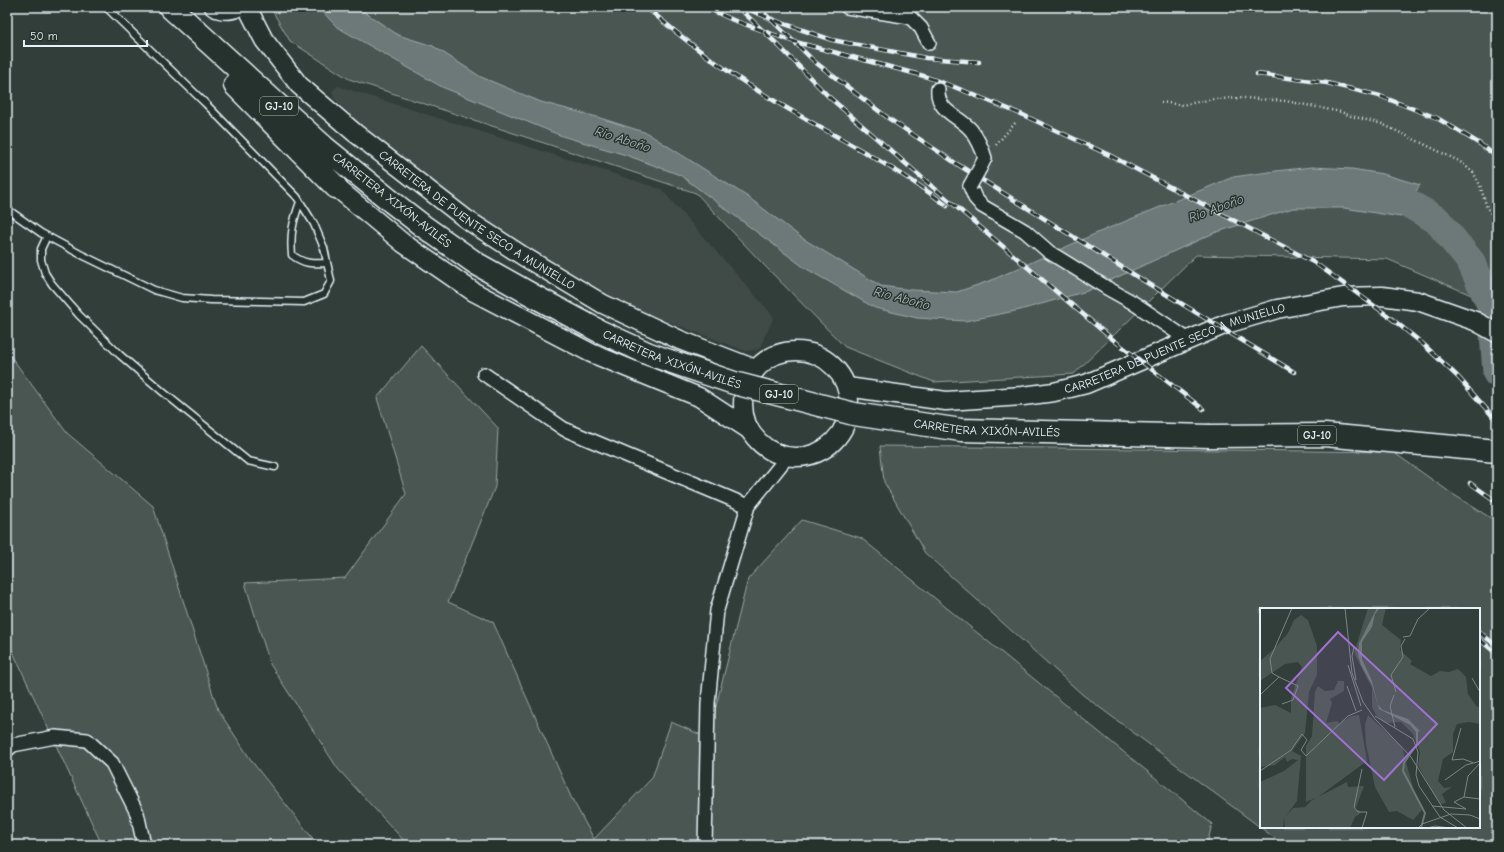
<svg xmlns="http://www.w3.org/2000/svg" width="1504" height="852" font-family="'Comic Neue',sans-serif">
<style>
.built{fill:#3f4b46}
.green{fill:#495651;stroke:#98a4a4;fill-rule:evenodd}
.water{fill:#6d7978;stroke:#9ea9ab}
.lines{fill:none;stroke-linecap:round;stroke-linejoin:round}
.river{stroke:#6d7978;stroke-width:29}
.street-tunnel{stroke:#4d5956;stroke-width:13;stroke-dasharray:13 6;stroke-linecap:butt}
.lane-casing{stroke:#e8f1f8;stroke-width:9}
.street-casing{stroke:#e8f1f8;stroke-width:16}
.secondary-casing{stroke:#e8f1f8;stroke-width:21}
.highway-casing{stroke:#e8f1f8;stroke-width:25}
.path{stroke:#e8f1f8;stroke-width:2.5;stroke-dasharray:1 3;stroke-linecap:butt}
.lane{stroke:#26332d;stroke-width:6}
.street{stroke:#26332d;stroke-width:13}
.secondary{stroke:#26332d;stroke-width:18}
.highway{stroke:#26332d;stroke-width:22}
.rail-casing{stroke:#e8f1f8;stroke-width:4.5}
.rail{stroke:#26332d;stroke-width:3;stroke-dasharray:9;stroke-linecap:butt}
.street-bridge-casing{stroke:#e8f1f8;stroke-width:16;stroke-linecap:butt}
.highway-bridge-casing{stroke:#e8f1f8;stroke-width:25;stroke-linecap:butt}
.street-bridge{stroke:#26332d;stroke-width:13}
.highway-bridge{stroke:#26332d;stroke-width:22}
.labels{text-anchor:middle;dominant-baseline:central;stroke-width:3;stroke-linejoin:round;paint-order:stroke}
.shield{fill:#26332d;stroke:#aeb8bb;stroke-width:1}
.shield-label{font-size:11px;font-weight:bold;fill:#e8f1f8}
.street-label{font-size:12px;fill:#e8f1f8;stroke:#26332d}
.water-label{font-size:13px;font-style:italic;fill:#b1bbbe;stroke:#26332d}
.inset-river{fill:none;stroke:#6d7978;stroke-width:2}
.inset-road{fill:none;stroke:#7b8685;stroke-width:1}
.view{fill:#a171d3;fill-opacity:0.15;stroke:#a171d3;stroke-width:2}
.inset-edge{fill:none;stroke:#e8f1f8;stroke-width:2}
</style>
<rect width="100%" height="100%" fill="#323e39"/>
<filter id="ink" filterUnits="userSpaceOnUse"><feTurbulence type="fractalNoise" baseFrequency=".025" numOctaves="2"/><feDisplacementMap in="SourceGraphic" scale="8" xChannelSelector="R" yChannelSelector="G"/><feConvolveMatrix kernelMatrix="1 2 1 2 8 2 1 2 1" color-interpolation-filters="sRGB"/></filter>
<g filter="url(#ink)">
<path class="built" d="M 338,86 L 661,189 L 774,317 L 759,349 L 746,351 L 629,307 L 471,214 L 353,118 L 334,98 L 332,91 Z"/>
<path class="green" d="M 270,7 L 1497,7 L 1497,306 L 1387,259 L 1196,255 L 1074,374 L 934,382 L 845,347 L 761,262 L 696,193 L 349,79 L 290,41 Z
M 421,346 L 498,428 L 495,487 L 448,602 L 493,622 L 571,797 L 594,839 L 652,778 L 671,722 L 708,738 L 748,579 L 802,520 L 861,538 L 1212,824 L 1207,845 L 408,845 L 338,769 L 270,664 L 245,583 L 345,578 L 406,494 L 377,398 Z
M 7,351 L 67,433 L 153,506 L 218,710 L 253,763 L 318,845 L 102,845 L 7,639 Z
M 880,446 L 1393,452 L 1451,493 L 1497,522 L 1497,845 L 1284,845 L 1083,695 L 925,553 L 884,482 ZM 1261,609 L 1479,609 L 1479,827 L 1261,827 Z"/>
<path class="water" d="M 318,7 L 357,7 L 398,35 L 433,46 L 481,77 L 541,102 L 597,117 L 647,133 L 748,197 L 802,238 L 881,286 L 912,290 L 957,292 L 992,280 L 1097,233 L 1233,177 L 1276,171 L 1312,167 L 1352,169 L 1383,174 L 1420,185 L 1401,217 L 1344,208 L 1293,208 L 1214,233 L 1087,291 L 1020,310 L 965,321 L 917,318 L 875,308 L 805,268 L 680,175 L 626,155 L 562,136 L 442,87 L 337,27 Z"/>
<g class="lines">
<path class="river" d="M 1371,191 L 1397,197 L 1437,220 L 1471,262 L 1492,307 L 1497,373"/>
<path class="street-tunnel" d="M 929,43 L 938,89"/>
<g class="lane-casing">
<path id="lane" d="M 300,202 C 293,221 290,234 292,255 C 304,264 312,264 327,263
M 7,209 L 41,233 L 80,254 L 154,290 L 182,298 L 211,300 L 304,302 L 324,294 L 331,281 L 324,248 L 314,224 L 297,197 L 205,103 L 106,7
M 47,236 L 41,249 L 41,260 L 45,273 L 52,284 L 79,315 L 120,355 L 163,392 L 248,461 L 275,467"/>
</g>
<g class="street-casing">
<path id="street" d="M 847,7 L 910,17 L 921,28 L 929,43
M 938,89 C 936,111 959,116 971,130 C 978,139 982,148 985,158 L 980,168
M 970,186 L 975,198 L 982,206 L 1025,231 L 1049,252 L 1107,288 L 1132,302 L 1187,339
M 484,374 L 564,429 L 748,506
M 7,750 L 13,745 L 55,737 L 87,740 L 112,763 L 137,813 L 144,845
M 705,845 L 708,703 L 717,610 L 748,506 L 787,457"/>
</g>
<g class="secondary-casing">
<g id="secondary">
<path d="M 214,7 C 223,11 230,11 238,7"/>
<path id="s1" d="M 247,7 L 264,40 L 299,85 L 355,133 L 466,219 L 523,256 L 603,304 L 680,340 L 755,369"/>
<path d="M 336,187 L 403,243 L 474,292 L 591,353 L 699,397 L 748,429"/>
<circle cx="796" cy="404" r="53"/>
<path id="s2" d="M 847,387 L 946,401 L 1023,396 L 1054,392 L 1086,384 L 1226,324 L 1277,309 L 1343,297 L 1382,296 L 1418,301 L 1475,321 L 1497,333"/>
</g>
</g>
<g class="highway-casing">
<path id="highway" d="M 170,7 L 324,147 L 392,202
M 235,85 L 336,187
M 1210,436 L 1325,435 L 1497,451"/>
</g>
<path class="path" d="M 1161,102 L 1182,105 L 1214,99 L 1244,98 L 1286,101 L 1341,112 L 1351,116 L 1382,124 L 1459,161 L 1473,172 L 1480,185 L 1487,208 L 1497,222
M 996,145 L 1015,123"/>
<use href="#lane" class="lane"/>
<use href="#street" class="street"/>
<use href="#secondary" class="secondary"/>
<use href="#highway" class="highway"/>
<g class="rail-casing">
<path id="rail" d="M 646,7 C 682,38 719,67 760,92 C 811,124 865,150 915,183 C 926,190 937,198 947,206
M 705,7 L 733,20 L 792,41 L 924,76 L 952,86 L 1023,115 L 1109,155 L 1315,263 L 1387,315 L 1423,344 L 1458,377 L 1497,421
M 738,7 L 779,46 L 828,96 L 920,176 L 1111,338 L 1203,409
M 742,7 L 782,23 L 832,40 L 926,58 L 979,62
M 758,7 L 815,62 L 888,118 L 957,164 L 1136,276 L 1294,372
M 1257,74 L 1327,83 L 1380,96 L 1437,118 L 1480,144 L 1497,157
M 1470,483 L 1497,502
M 1479,632 L 1497,646
M 1479,639 L 1497,654"/>
</g>
<use href="#rail" class="rail"/>
<g class="street-bridge-casing">
<path id="street-bridge" d="M 970,186 L 980,168"/>
</g>
<g class="highway-bridge-casing">
<g id="highway-bridge">
<path id="s3" d="M 392,202 L 423,226 L 477,264 L 534,296 L 599,331 L 649,354 L 734,383 L 854,414 L 961,430 L 1210,436"/>
</g>
</g>
<use href="#street-bridge" class="street-bridge"/>
<use href="#highway-bridge" class="highway-bridge"/>
</g>
</g>
<g class="labels">
<g class="shield">
<rect x="260" y="97" width="38" height="18" rx="3"/>
<rect x="760" y="385" width="38" height="18" rx="3"/>
<rect x="1298" y="426" width="38" height="18" rx="3"/>
</g>
<g class="shield-label">
<text x="279" y="106">GJ-10</text>
<text x="779" y="394">GJ-10</text>
<text x="1317" y="435">GJ-10</text>
</g>
<g class="street-label">
<text transform="translate(392 200) rotate(38)">CARRETERA XIXÓN-AVILÉS</text>
<text stroke="none"><textPath href="#s1" startOffset="318">CARRETERA DE PUENTE SECO A MUNIELLO</textPath></text>
<text stroke="none"><textPath href="#s2" startOffset="337">CARRETERA DE PUENTE SECO A MUNIELLO</textPath></text>
<text stroke="none"><textPath href="#s3" startOffset="323">CARRETERA XIXÓN-AVILÉS</textPath></text>
<text stroke="none"><textPath href="#s3" startOffset="647">CARRETERA XIXÓN-AVILÉS</textPath></text>
</g>
<g class="water-label">
<text transform="translate(623 139) rotate(18)">Rio Aboño</text>
<text transform="translate(1216 208) rotate(-20)">Rio Aboño</text>
<text transform="translate(902 298) rotate(15)">Rio Aboño</text>
</g>
</g>
<g transform="translate(1260 608)">
<rect width="220" height="220" fill="#323e39"/>
<path d="M 108,0 L 126,0 L 122,17 L 141,32 L 140,42 L 152,53 L 150,56 L 171,68 L 180,63 L 189,64 L 198,61 L 206,69 L 208,86 L 217,99 L 220,98 L 220,116 L 209,114 L 197,116 L 193,126 L 193,144 L 183,151 L 178,173 L 184,180 L 192,179 L 182,186 L 186,195 L 181,196 L 173,185 L 158,157 L 160,144 L 153,126 L 141,114 L 125,115 L 116,107 L 112,99 L 112,80 L 94,45 ZM 41,7 L 48,12 L 57,38 L 57,67 L 49,84 L 45,125 L 32,143 L 41,148 L 37,193 L 25,209 L 33,200 L 45,199 L 52,192 L 87,174 L 88,179 L 104,178 L 95,202 L 99,202 L 101,205 L 95,209 L 90,220 L 25,220 L 24,210 L 23,220 L 0,220 L 0,174 L 24,163 L 38,152 L 32,151 L 27,154 L 25,149 L 15,157 L 0,159 L 0,100 L 15,97 L 31,105 L 31,90 L 42,59 L 38,54 L 25,56 L 0,73 L 0,53 L 14,41 L 28,25 L 34,12 ZM 78,73 L 84,73 L 84,83 L 70,91 L 72,95 L 66,115 L 78,113 L 79,116 L 91,108 L 99,107 L 107,153 L 58,189 L 46,194 L 46,138 L 52,128 L 55,84 L 58,78 L 65,83 L 74,82 ZM 108,107 L 142,139 L 155,187 L 161,197 L 162,202 L 153,212 L 137,203 L 129,204 L 115,179 L 106,136 L 105,117 Z" fill="#495651"/>
<path d="M 117,0 L 120,0 L 115,6 L 112,19 L 102,34 L 102,51 L 112,73 L 118,97 L 123,102 L 148,111 L 160,123 L 156,124 L 150,117 L 119,101 L 112,77 L 101,57 L 98,47 L 99,35 Z" fill="#6d7978"/>
<path class="inset-river" d="M 157,122 L 157,136 L 144,155 L 143,163 L 165,205 L 161,220"/>
<path class="inset-road" d="M 85,0 L 92,65 L 103,94 L 115,111 L 151,149 L 184,202 L 207,220M 143,29 L 150,28 L 158,11 L 170,0M 94,39 L 92,48 L 96,72M 88,57 L 101,98M 19,69 L 38,78 L 33,92 L 22,96M 212,70 L 220,84M 87,78 L 96,103M 136,84 L 131,67 L 143,49 L 141,38 L 145,31M 0,87 L 19,69 L 12,65 L 10,51 L 32,0M 134,87 L 130,98 L 135,119M 115,108 L 153,131 L 158,144 L 156,167 L 159,178 L 180,209 L 198,220M 201,120 L 192,152 L 203,151 L 214,155 L 220,153M 0,163 L 31,142 L 42,126 L 47,132 L 41,142 L 46,148 L 88,108 L 102,102M 185,172 L 206,157 L 213,155M 204,189 L 220,191M 172,198 L 206,201 L 194,194 L 204,189 L 208,168 L 220,155M 102,220 L 107,204 L 98,204 L 94,199 L 102,161M 158,220 L 162,216 L 191,206 L 210,207 L 220,211M 167,220 L 175,218 L 190,220"/>
<path class="view" d="M 78,24 L 177,116 L 124,172 L 26,80 Z"/>
<rect width="220" height="220" class="inset-edge"/>
</g>
<rect width="1504" height="852" fill="none" stroke="#26332d" stroke-width="24"/>
<rect x="12" y="12" width="1480" height="828" fill="none" stroke="#e8f1f8" stroke-width="1.5" filter="url(#ink)"/>
<path d="M24 40v6h123v-6" fill="none" stroke="#e8f1f8" stroke-width="2"/>
<text x="30" y="40" font-size="12" fill="#e8f1f8" stroke="#26332d" stroke-width="3" paint-order="stroke">50 m</text>
</svg>
